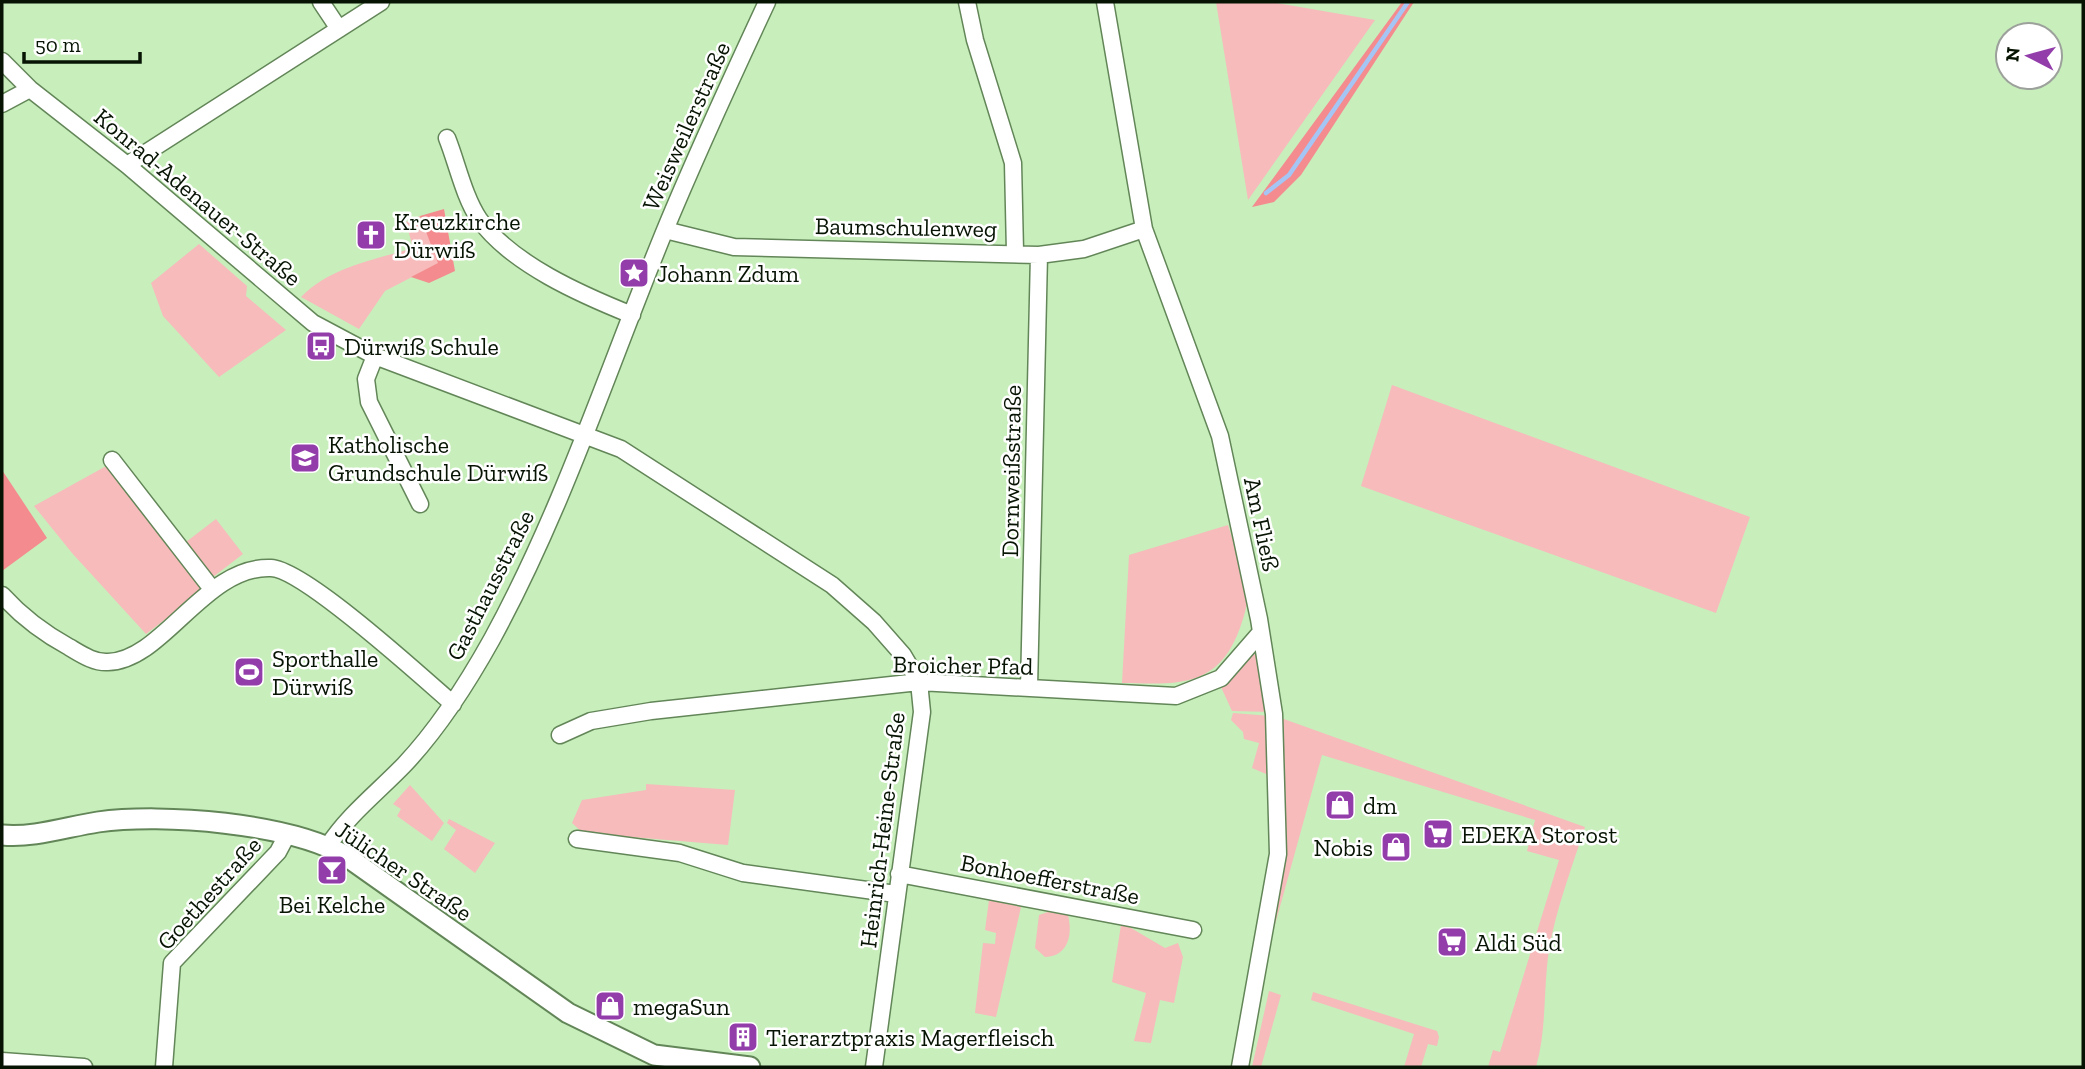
<svg xmlns="http://www.w3.org/2000/svg" width="2085" height="1069" font-family="'Zilla Slab',serif">
<style>
.green{fill:#f7bbbb}
.forest{fill:#f48b8e}
.lines{fill:none;stroke-linecap:round;stroke-linejoin:round}
.stream{stroke:#a5c5f5;stroke-width:4.5}
.minor-casing{stroke:#638658;stroke-width:19}
.tertiary-casing{stroke:#638658;stroke-width:23}
.minor{stroke:#fff;stroke-width:16}
.tertiary{stroke:#fff;stroke-width:19}
.labels{text-anchor:middle;dominant-baseline:central;stroke-width:5;stroke-linejoin:round;paint-order:stroke}
.street-label{font-size:24px;fill:#071404;stroke:#fff}
.poi-label{font-size:24px;fill:#071404;stroke:#fff;text-anchor:start}
</style>
<rect width="100%" height="100%" fill="#c8eebc"/>
<path class="green" d="M 1216,2 L 1271,2 L 1375,20 L 1248,200 Z
M 420,216 L 439,263 L 385,291 L 359,329 L 301,297 C 331,267 370,261 413,248 L 406,222 Z
M 199,244 L 247,286 L 246,296 L 286,330 L 219,377 L 163,316 L 151,283 Z
M 1392,385 L 1750,517 L 1716,613 L 1361,486 Z
M 108,465 L 199,585 L 201,592 L 146,634 L 72,553 L 34,506 Z
M 216,519 L 243,554 L 213,577 L 186,542 Z
M 1228,525 C 1234,545 1243,566 1247,586 C 1250,599 1244,616 1240,628 C 1218,689 1177,684 1122,683 L 1129,555 Z
M 1257,653 L 1270,712 L 1232,711 L 1221,687 L 1251,656 Z
M 1233,713 L 1271,716 L 1273,777 L 1252,768 L 1259,743 L 1244,739 L 1243,732 L 1231,720 Z
M 1281,718 L 1585,827 C 1572,867 1556,909 1549,950 C 1543,990 1547,1029 1536,1067 L 1488,1067 L 1493,1050 L 1500,1052 L 1559,860 L 1527,851 L 1535,820 L 1322,755 L 1271,939 L 1268,936 Z
M 646,784 L 735,790 L 728,845 L 583,833 L 572,823 L 582,800 L 646,790 Z
M 410,785 L 444,823 L 432,841 L 397,816 L 401,809 L 393,804 Z
M 449,819 L 495,843 L 475,873 L 444,849 L 456,830 L 447,823 Z
M 989,900 L 1021,907 L 996,1017 L 975,1013 L 983,943 L 995,944 L 996,933 L 985,930 Z
M 1048,912 L 1068,915 C 1073,935 1068,956 1045,957 L 1035,948 L 1039,915 Z
M 1121,925 L 1131,928 L 1165,948 L 1178,943 L 1183,957 L 1174,1003 L 1160,1000 L 1151,1043 L 1134,1041 L 1146,993 L 1112,982 Z
M 1269,991 L 1281,995 L 1261,1067 L 1252,1067 Z
M 1313,992 L 1437,1031 L 1439,1037 L 1437,1046 L 1428,1044 L 1421,1067 L 1404,1067 L 1414,1034 L 1311,1000 Z"/>
<path class="forest" d="M 1402,2 L 1414,2 L 1301,175 L 1274,202 L 1252,207 Z
M 444,209 L 455,271 L 429,283 L 411,277 L 438,263 L 420,216 Z
M 2,470 L 47,538 L 2,571 Z"/>
<g class="lines">
<path class="stream" d="M 1266,193 L 1289,175 L 1408,2"/>
<g class="minor-casing">
<path id="minor" d="M 321,2 L 339,29
M 967,2 L 975,40 L 1013,163 L 1015,252
M 1105,2 L 1144,229 L 1220,436 L 1259,619 L 1274,714 L 1278,854 L 1240,1067
M 2,61 L 30,89 L 127,165 L 313,323 L 375,356 L 621,449 L 832,585 L 874,622 L 903,655 L 919,682 L 922,712 L 874,1067
M 2,104 L 30,89
M 447,138 C 457,163 464,197 479,219 C 511,264 582,295 632,315
M 127,165 L 381,2
M 665,230 L 734,247 L 1039,255 L 1084,249 L 1144,229
M 375,356 L 366,379 L 369,402 L 420,504
M 112,460 L 212,589
M 2,595 C 22,617 43,633 69,647 C 81,654 94,663 108,662 C 163,661 205,565 271,568 C 304,569 422,677 453,704
M 1029,688 L 1039,255
M 560,735 L 591,721 L 651,711 L 919,682 L 1176,696 L 1221,678 L 1261,632
M 577,839 L 680,853 L 743,873 L 896,894
M 328,846 C 348,815 378,792 404,765 C 439,728 467,684 492,639 C 563,509 609,366 665,230 C 697,153 732,77 767,2
M 899,874 L 1193,930
M 2,1061 L 84,1067
M 164,1067 L 172,963 L 278,852 L 287,835"/>
</g>
<g class="tertiary-casing">
<path id="tertiary" d="M 2,835 C 34,838 66,827 98,822 C 163,813 289,823 346,856 L 568,1013 L 654,1055 L 750,1067"/>
</g>
<use href="#minor" class="minor"/>
<use href="#tertiary" class="tertiary"/>
</g>
<defs>
<g id="church-square" transform="scale(1.575)"><rect x="-9" y="-9" width="18" height="18" rx="4" fill="#933dab" stroke="#fff"/><path d="M-1.2-6h2.4v3.5h3.3v2.4h-3.3V6h-2.4V-.1h-3.3v-2.4h3.3Z" fill="#fff"/></g>
<g id="sight-square" transform="scale(1.575)"><rect x="-9" y="-9" width="18" height="18" rx="4" fill="#933dab" stroke="#fff"/><path d="M0-6L1.8-2.2L6-1.7L2.9 1.2L3.7 5.4L0 3.3L-3.7 5.4L-2.9 1.2L-6-1.7L-1.8-2.2Z" fill="#fff"/></g>
<g id="bus-square" transform="scale(1.575)"><rect x="-9" y="-9" width="18" height="18" rx="4" fill="#933dab" stroke="#fff"/><path d="M-5-6H5V4H4V6H2V4H-2V6H-4V4H-5ZM-3.5-4V0h7V-4ZM-3.5 1.2v1.5H-2V1.2ZM2 1.2v1.5H3.5V1.2Z" fill="#fff"/></g>
<g id="school-square" transform="scale(1.575)"><rect x="-9" y="-9" width="18" height="18" rx="4" fill="#933dab" stroke="#fff"/><path d="M0-5L7-2L0 1L-7-2ZM-4 1L0 2.5L4 1V4Q0 6-4 4Z" fill="#fff"/></g>
<g id="stadium-square" transform="scale(1.575)"><rect x="-9" y="-9" width="18" height="18" rx="4" fill="#933dab" stroke="#fff"/><path d="M0-5a6.5 5 0 1 0 0 10a6.5 5 0 1 0 0-10ZM-3.5-1.8h7v3.6h-7Z" fill="#fff"/></g>
<g id="shop-square" transform="scale(1.575)"><rect x="-9" y="-9" width="18" height="18" rx="4" fill="#933dab" stroke="#fff"/><path d="M-5-2.5h2.3a2.7 3.5 0 0 1 5.4 0H5L5.5 6h-11ZM-1.5-2.5h3a1.5 2.3 0 0 0-3 0Z" fill="#fff"/></g>
<g id="supermarket-square" transform="scale(1.575)"><rect x="-9" y="-9" width="18" height="18" rx="4" fill="#933dab" stroke="#fff"/><path d="M-6-5.5h2.5l.6 2H6L4.5 2H-2.5L-4.4-4H-6ZM-1.5 3.2a1.3 1.3 0 1 0 .1 0ZM3 3.2a1.3 1.3 0 1 0 .1 0Z" fill="#fff"/></g>
<g id="bar-square" transform="scale(1.575)"><rect x="-9" y="-9" width="18" height="18" rx="4" fill="#933dab" stroke="#fff"/><path d="M-6-5H6L.8 .8V4.5H3.5V6h-7V4.5H-.8V.8Z" fill="#fff"/></g>
<g id="building-square" transform="scale(1.575)"><rect x="-9" y="-9" width="18" height="18" rx="4" fill="#933dab" stroke="#fff"/><path d="M-4-6H4V6H1V3H-1V6H-4ZM-2.5-4.3h1.7v1.8h-1.7ZM.8-4.3h1.7v1.8H.8ZM-2.5-1h1.7V.8h-1.7ZM.8-1h1.7V.8H.8Z" fill="#fff"/></g>
</defs>
<g fill-rule="evenodd">
<use href="#church-square" x="371" y="235"/>
<use href="#sight-square" x="634" y="273"/>
<use href="#bus-square" x="321" y="346"/>
<use href="#school-square" x="305" y="458"/>
<use href="#stadium-square" x="249" y="672"/>
<use href="#shop-square" x="1340" y="805"/>
<use href="#supermarket-square" x="1438" y="834"/>
<use href="#shop-square" x="1396" y="847"/>
<use href="#bar-square" x="332" y="870"/>
<use href="#supermarket-square" x="1452" y="942"/>
<use href="#shop-square" x="610" y="1006"/>
<use href="#building-square" x="743" y="1037"/>
</g>
<g class="labels">
<g class="street-label">
<text transform="translate(686 126) rotate(-66)">Weisweilerstraße</text>
<text transform="translate(198 197) rotate(40)">Konrad-Adenauer-Straße</text>
<text transform="translate(906 227) rotate(1)">Baumschulenweg</text>
<text transform="translate(1011 471) rotate(-89)">Dornweißstraße</text>
<text transform="translate(1262 524) rotate(78)">Am Fließ</text>
<text transform="translate(490 585) rotate(-63)">Gasthausstraße</text>
<text transform="translate(963 665) rotate(1)">Broicher Pfad</text>
<text transform="translate(882 830) rotate(-83)">Heinrich-Heine-Straße</text>
<text transform="translate(404 871) rotate(34)">Jülicher Straße</text>
<text transform="translate(1050 879) rotate(11)">Bonhoefferstraße</text>
<text transform="translate(209 893) rotate(-48)">Goethestraße</text>
</g>
<g class="poi-label">
<text x="394" y="221">Kreuzkirche<tspan x="394" dy="28">Dürwiß</tspan></text>
<text x="657" y="273">Johann Zdum</text>
<text x="344" y="346">Dürwiß Schule</text>
<text x="328" y="444">Katholische<tspan x="328" dy="28">Grundschule Dürwiß</tspan></text>
<text x="272" y="658">Sporthalle<tspan x="272" dy="28">Dürwiß</tspan></text>
<text x="1363" y="805">dm</text>
<text x="1461" y="834">EDEKA Storost</text>
<text x="1373" y="847" text-anchor="end">Nobis</text>
<text x="332" y="904" text-anchor="middle">Bei Kelche</text>
<text x="1475" y="942">Aldi Süd</text>
<text x="633" y="1006">megaSun</text>
<text x="766" y="1037">Tierarztpraxis Magerfleisch</text>
</g>
</g>
<rect width="2085" height="1069" fill="none" stroke="#071404" stroke-width="7"/>
<g transform="translate(2029 56) rotate(276)"><circle r="33" fill="#ffffff" stroke="#9ca19b" stroke-width="2"/>
<path d="M0-5L12 26L0 18L-12 26Z" fill="#933dab"/>
<text y="-10" font-size="19" font-weight="bold" text-anchor="middle" fill="#071404">N</text>
</g>
<path d="M24 52v10h116v-10" fill="none" stroke="#071404" stroke-width="3.5"/>
<text x="35" y="52" font-size="21" fill="#071404" stroke="#ffffff" stroke-width="5" paint-order="stroke">50 m</text>
</svg>
